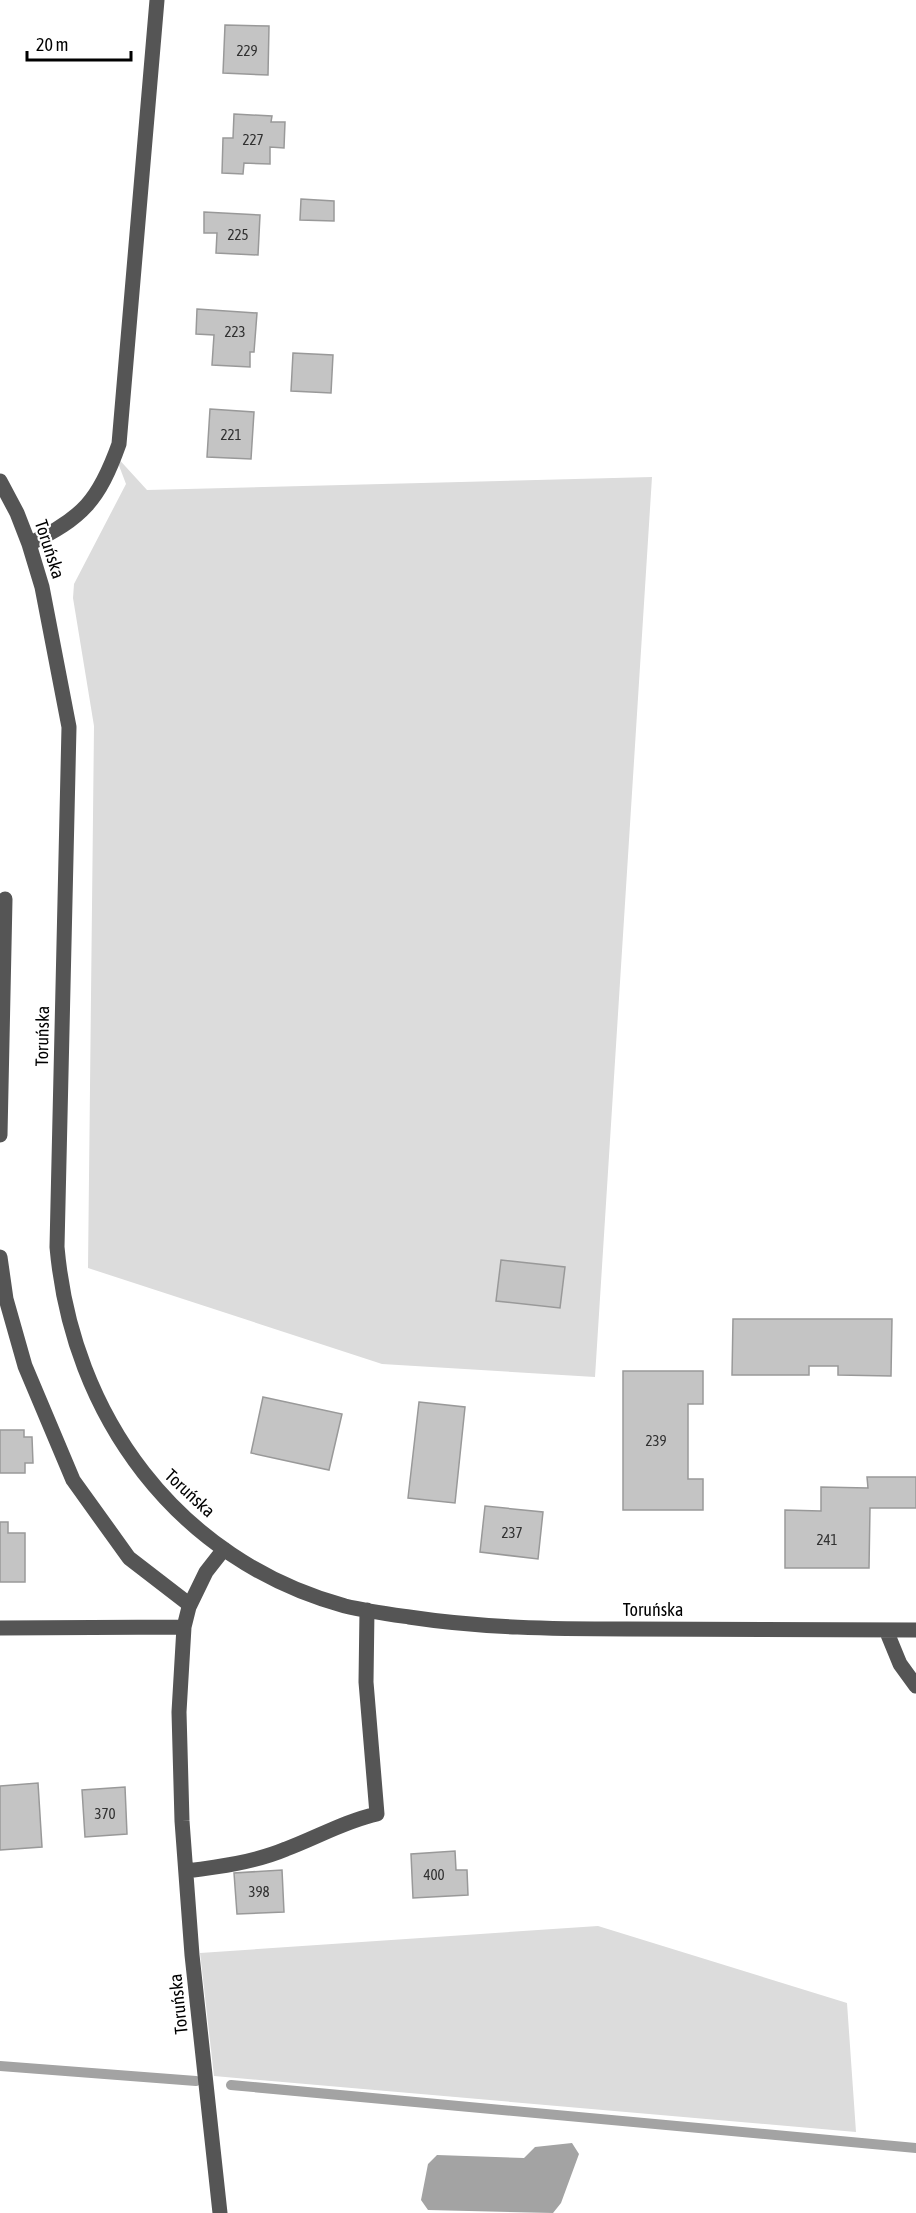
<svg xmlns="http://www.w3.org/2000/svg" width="916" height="2213" font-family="'Asap Condensed',sans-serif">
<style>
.green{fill:#dcdcdc}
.water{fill:#a3a3a3}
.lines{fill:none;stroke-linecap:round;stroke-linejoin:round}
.stream{stroke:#a3a3a3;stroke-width:10}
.building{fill:#c4c4c4;stroke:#999;stroke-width:1.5}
.minor{stroke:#555;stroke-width:15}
.labels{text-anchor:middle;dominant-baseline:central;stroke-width:4.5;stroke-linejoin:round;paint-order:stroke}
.number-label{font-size:15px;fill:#313131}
.street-label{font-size:18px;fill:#000;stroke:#fff}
</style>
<rect width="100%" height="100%" fill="#fff"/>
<path class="green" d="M 115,455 L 147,490 L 652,477 L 595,1377 L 382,1364 L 88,1268 L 94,726 L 73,598 L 74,584 L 126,484 Z
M 598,1926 L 847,2003 L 856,2132 L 214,2076 L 200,1953 Z"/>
<path class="water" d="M 572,2143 L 579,2154 L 561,2203 L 553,2213 L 428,2210 L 421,2200 L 428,2164 L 437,2155 L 524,2158 L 535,2147 Z"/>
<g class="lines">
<path class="stream" d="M 0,2066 L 196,2081
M 231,2085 L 916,2148"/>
</g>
<path class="building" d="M 225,25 L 269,26 L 268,75 L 223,73 Z
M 234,114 L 272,116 L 271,122 L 285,122 L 284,148 L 270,147 L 270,164 L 244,163 L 243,174 L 222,173 L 223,138 L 233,138 Z
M 301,199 L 334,201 L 334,221 L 300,220 Z
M 204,212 L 260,215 L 258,255 L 216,253 L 217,233 L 204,233 Z
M 197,309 L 257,313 L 254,352 L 250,352 L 250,367 L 212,365 L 214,335 L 196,334 Z
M 293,353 L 333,355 L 331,393 L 291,391 Z
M 210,409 L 254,412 L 251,459 L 207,457 Z
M 501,1260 L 565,1267 L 560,1308 L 496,1301 Z
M 733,1319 L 892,1319 L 891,1376 L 838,1375 L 838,1366 L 809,1366 L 809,1375 L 732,1375 Z
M 623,1371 L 703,1371 L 703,1404 L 688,1404 L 688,1479 L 703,1479 L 703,1510 L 623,1510 Z
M 263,1397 L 342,1414 L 329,1470 L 251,1453 Z
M 419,1402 L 465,1407 L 455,1503 L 408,1498 Z
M 0,1430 L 24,1430 L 24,1437 L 32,1437 L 33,1463 L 25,1463 L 25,1473 L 0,1473 Z
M 867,1477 L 916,1477 L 916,1508 L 870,1508 L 869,1568 L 785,1568 L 785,1510 L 821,1511 L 821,1487 L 868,1488 Z
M 485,1506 L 543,1512 L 538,1559 L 480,1552 Z
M 0,1522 L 8,1522 L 8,1533 L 25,1533 L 25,1582 L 0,1582 Z
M 38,1783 L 42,1847 L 0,1850 L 0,1786 Z
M 125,1787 L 127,1834 L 85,1837 L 82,1790 Z
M 455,1851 L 456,1870 L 467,1870 L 468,1895 L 413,1898 L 411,1854 Z
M 282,1870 L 284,1912 L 237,1914 L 234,1873 Z"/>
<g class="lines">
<path class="minor" d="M 0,481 L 17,513 L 29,544 L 42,587 L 69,727 L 57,1247 C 72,1416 177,1560 345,1606 C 366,1611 388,1614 409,1617 C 481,1628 554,1629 627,1629 C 724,1629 820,1630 916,1630
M 29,544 C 83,518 99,500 119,444 L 157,0
M 0,1135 L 5,899
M 0,1257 L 6,1299 L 25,1366 L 73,1480 L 129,1558 L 190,1605
M 0,1628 L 184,1627
M 886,1630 L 900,1664 L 916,1686
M 186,1871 C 219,1867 255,1862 286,1849 C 316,1838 345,1821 377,1814 L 366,1682 L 367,1610
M 220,2213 L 192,1955 L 182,1821 L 179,1712 L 184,1627 L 189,1607 L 206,1572 L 224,1549"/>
</g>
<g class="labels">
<g class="number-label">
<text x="247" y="50">229</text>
<text x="253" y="139">227</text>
<text x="238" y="234">225</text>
<text x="235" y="331">223</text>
<text x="231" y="434">221</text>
<text x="656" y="1440">239</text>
<text x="512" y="1532">237</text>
<text x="827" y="1539">241</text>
<text x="105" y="1813">370</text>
<text x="434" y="1874">400</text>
<text x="259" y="1891">398</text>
</g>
<g class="street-label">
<text transform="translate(50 549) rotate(72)">Toruńska</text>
<text transform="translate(42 1036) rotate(-89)">Toruńska</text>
<text transform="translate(190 1493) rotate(43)">Toruńska</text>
<text x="653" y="1609">Toruńska</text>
<text transform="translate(178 2004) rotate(-96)">Toruńska</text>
</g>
</g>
<path d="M27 51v9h104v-9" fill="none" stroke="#000000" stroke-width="3"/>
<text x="36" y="51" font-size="18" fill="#000000" stroke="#ffffff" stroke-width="4.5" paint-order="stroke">20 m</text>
</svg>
